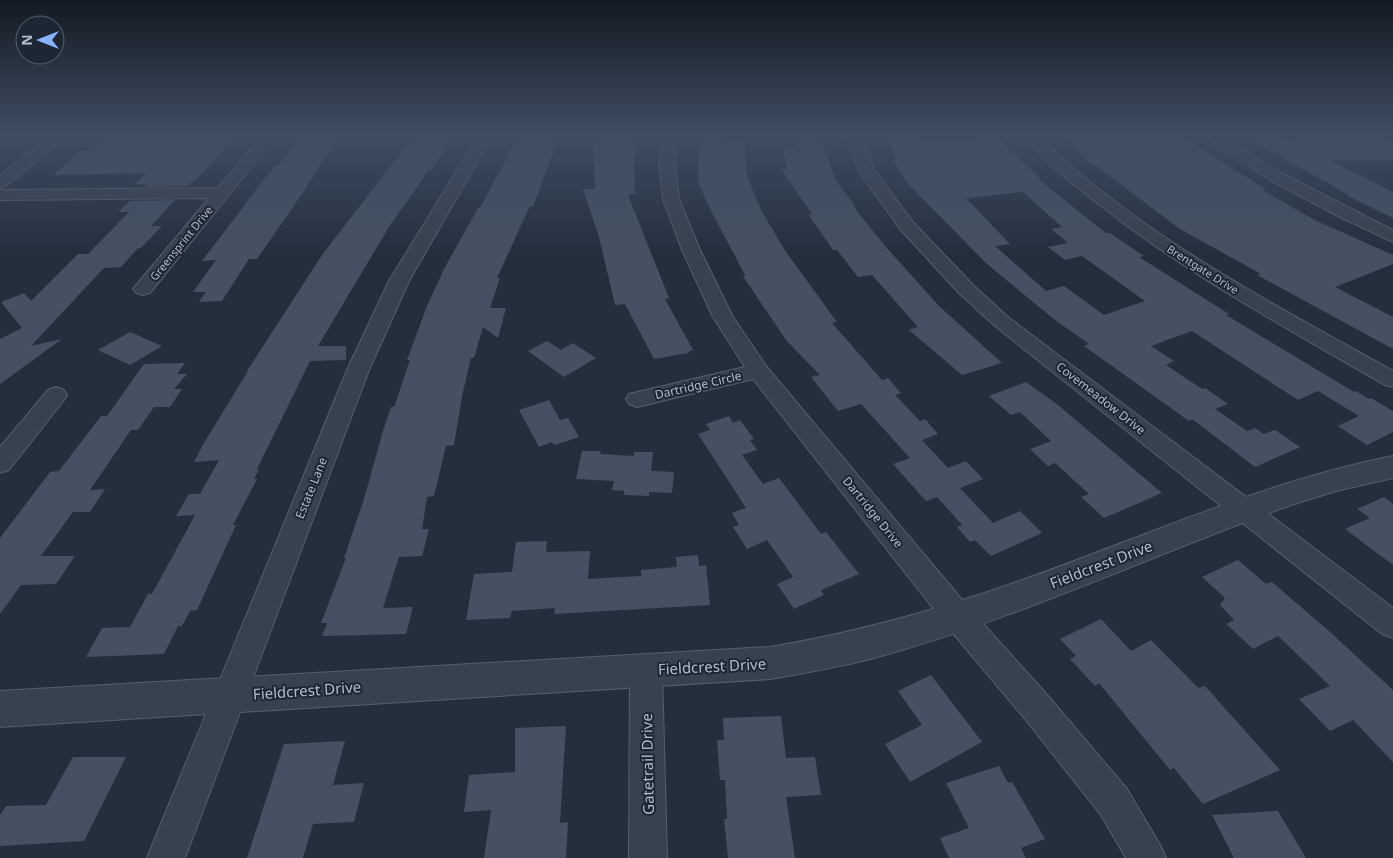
<svg xmlns="http://www.w3.org/2000/svg" width="1393" height="858" font-family="'Noto Sans',sans-serif">
<style>
.building{fill:#455162;fill-rule:evenodd}
.lines{fill:none;stroke-linecap:round;stroke-linejoin:round}
.minor-casing{stroke:#565f6c;stroke-width:2}
.tertiary-casing{stroke:#565f6c;stroke-width:2}
.minor{fill:#38414e;fill-rule:evenodd}
.tertiary{fill:#38414e;fill-rule:evenodd}
.labels{text-anchor:middle;dominant-baseline:central;stroke-width:4;stroke-linejoin:round;paint-order:stroke}
.far-street-label{font-size:11px;fill:#b4bcc9;stroke:#1d2633}
.street-label{font-size:12px;fill:#b4bcc9;stroke:#1d2633}
.near-street-label{font-size:15px;fill:#b4bcc9;stroke:#1d2633}
</style>
<rect width="100%" height="100%" fill="#242f3e"/>
<path class="building" d="M 99,133 L 240,133 L 196,180 L 194,180 L 188,186 L 144,187 L 147,184 L 135,184 L 146,173 L 53,175 L 81,151 L 87,151 L 102,139 Z
M 301,133 L 340,133 L 304,191 L 257,259 L 249,259 L 222,301 L 199,302 L 206,292 L 193,292 L 216,260 L 202,261 L 275,165 L 279,165 Z
M 416,133 L 451,133 L 448,136 L 454,136 L 431,171 L 428,171 L 389,227 L 318,346 L 346,346 L 346,360 L 310,361 L 257,469 L 259,469 L 254,479 L 257,479 L 233,525 L 236,525 L 197,610 L 190,611 L 182,626 L 178,626 L 164,654 L 86,657 L 102,628 L 130,627 L 148,594 L 152,594 L 195,515 L 176,516 L 189,494 L 200,494 L 219,460 L 194,462 L 204,443 L 248,371 L 247,371 L 322,255 Z
M 520,133 L 561,133 L 533,206 L 530,206 L 497,278 L 500,278 L 490,308 L 506,308 L 498,338 L 483,327 L 474,358 L 471,358 L 462,396 L 454,445 L 446,446 L 434,496 L 427,497 L 422,529 L 429,529 L 422,556 L 399,557 L 383,608 L 413,607 L 406,634 L 322,636 L 327,623 L 321,623 L 346,558 L 344,558 L 364,499 L 383,431 L 391,407 L 394,407 L 410,360 L 407,360 L 427,306 L 444,269 L 469,224 L 478,208 L 480,208 Z
M 596,133 L 637,133 L 634,168 L 635,194 L 628,195 L 669,298 L 665,299 L 693,350 L 688,352 L 689,353 L 654,359 L 625,304 L 615,305 L 599,237 L 583,189 L 595,189 L 593,148 Z
M 699,133 L 724,133 L 725,141 L 744,141 L 747,176 L 761,210 L 786,252 L 837,322 L 832,323 L 882,380 L 888,378 L 901,393 L 895,395 L 920,421 L 925,419 L 938,434 L 922,440 L 948,468 L 966,461 L 983,479 L 960,488 L 993,523 L 1020,511 L 1042,533 L 991,556 L 975,540 L 970,542 L 957,527 L 962,525 L 937,497 L 926,501 L 893,464 L 910,458 L 861,404 L 838,411 L 811,377 L 820,375 L 786,340 L 761,303 L 743,276 L 745,275 L 709,207 L 698,182 Z
M 795,133 L 820,133 L 835,179 L 855,206 L 853,206 L 886,247 L 939,306 L 1002,363 L 962,375 L 909,330 L 918,327 L 872,275 L 858,277 L 837,250 L 833,250 L 808,214 L 812,214 L 781,169 L 787,169 L 783,147 L 798,147 Z
M 886,133 L 916,133 L 919,140 L 976,139 L 972,133 L 996,133 L 1005,145 L 1041,179 L 1038,179 L 1106,233 L 1110,233 L 1144,256 L 1139,257 L 1229,314 L 1226,315 L 1354,392 L 1356,391 L 1369,399 L 1371,398 L 1393,411 L 1393,432 L 1367,445 L 1338,426 L 1359,416 L 1318,391 L 1298,400 L 1192,331 L 1151,346 L 1174,361 L 1166,365 L 1202,389 L 1205,388 L 1228,404 L 1215,409 L 1247,431 L 1255,428 L 1264,434 L 1275,430 L 1300,447 L 1255,467 L 1192,419 L 1189,421 L 1084,346 L 1089,344 L 1055,320 L 987,264 L 909,185 L 893,161 L 896,161 ZM 1023,192 L 1062,227 L 1051,229 L 1068,243 L 1048,247 L 1065,260 L 1082,256 L 1145,301 L 1104,315 L 1064,286 L 1046,291 L 995,246 L 1010,244 L 966,198 Z
M 1176,133 L 1267,190 L 1262,190 L 1317,221 L 1393,255 L 1393,264 L 1335,287 L 1393,317 L 1393,349 L 1257,275 L 1261,274 L 1180,229 L 1095,165 L 1092,165 L 1063,134 Z
M 1238,133 L 1270,133 L 1286,139 L 1333,134 L 1380,134 L 1393,143 L 1393,160 L 1330,160 L 1393,192 L 1393,218 L 1346,195 L 1349,195 Z
M 175,200 L 151,226 L 162,226 L 141,248 L 138,248 L 121,267 L 104,268 L 31,346 L 62,339 L 0,384 L 0,339 L 22,328 L 1,302 L 24,293 L 31,301 L 78,254 L 88,254 L 129,212 L 118,212 L 130,201 Z
M 130,332 L 162,346 L 130,365 L 98,350 Z
M 547,341 L 561,350 L 573,343 L 596,358 L 564,377 L 528,351 Z
M 185,363 L 177,374 L 187,374 L 174,389 L 182,389 L 170,407 L 154,407 L 138,430 L 131,430 L 90,490 L 105,489 L 90,512 L 73,512 L 41,556 L 75,556 L 56,584 L 21,585 L 0,614 L 0,538 L 50,472 L 59,471 L 101,416 L 107,416 L 144,364 Z
M 1026,382 L 1058,405 L 1162,493 L 1104,518 L 1081,497 L 1089,494 L 1055,463 L 1048,466 L 1030,449 L 1051,441 L 1020,412 L 1011,415 L 989,396 Z
M 549,400 L 560,420 L 568,418 L 579,437 L 554,445 L 552,442 L 539,447 L 519,410 Z
M 729,416 L 733,423 L 740,420 L 754,439 L 750,440 L 757,450 L 742,455 L 763,484 L 779,478 L 821,534 L 826,532 L 859,574 L 821,590 L 824,595 L 794,609 L 777,584 L 793,577 L 767,540 L 747,549 L 733,527 L 739,525 L 732,513 L 746,508 L 698,434 L 710,430 L 706,424 Z
M 582,451 L 601,451 L 600,454 L 634,456 L 634,452 L 653,452 L 651,471 L 674,472 L 672,493 L 649,492 L 649,496 L 624,495 L 624,491 L 612,490 L 614,481 L 576,479 Z
M 1384,497 L 1393,504 L 1393,565 L 1345,529 L 1370,518 L 1357,509 Z
M 547,541 L 546,552 L 590,551 L 588,579 L 641,576 L 641,570 L 677,567 L 676,557 L 698,555 L 699,566 L 706,565 L 710,605 L 554,614 L 555,608 L 512,611 L 510,618 L 466,620 L 474,574 L 512,572 L 516,542 Z
M 1238,560 L 1266,584 L 1272,582 L 1329,631 L 1393,690 L 1393,762 L 1353,720 L 1330,731 L 1299,699 L 1330,686 L 1278,636 L 1253,649 L 1226,624 L 1234,620 L 1220,605 L 1225,598 L 1202,577 Z
M 1101,619 L 1131,651 L 1151,640 L 1198,688 L 1205,686 L 1280,770 L 1203,804 L 1174,768 L 1170,770 L 1099,683 L 1095,686 L 1070,659 L 1076,656 L 1060,639 Z
M 931,675 L 982,742 L 910,782 L 885,744 L 922,725 L 898,691 Z
M 781,716 L 786,758 L 815,757 L 821,795 L 786,797 L 795,858 L 728,858 L 724,819 L 727,819 L 725,780 L 720,780 L 717,740 L 724,740 L 723,718 Z
M 566,726 L 560,823 L 568,822 L 566,858 L 484,858 L 491,810 L 464,812 L 469,775 L 515,772 L 515,728 Z
M 345,741 L 333,785 L 364,783 L 354,822 L 313,824 L 303,858 L 247,858 L 284,744 Z
M 73,757 L 126,757 L 84,841 L 0,846 L 0,815 L 6,806 L 46,805 Z
M 999,766 L 1008,783 L 1012,782 L 1045,839 L 1021,848 L 1026,858 L 949,858 L 940,838 L 969,828 L 946,783 Z
M 1278,811 L 1306,858 L 1234,858 L 1212,815 Z"/>
<g class="lines">
<g class="minor-casing">
<path id="minor" d="M 480,133 L 494,133 L 409,281 L 369,370 L 185,858 L 147,858 L 347,370 L 389,281 Z
M 662,133 L 676,133 L 675,164 L 679,199 L 700,250 L 733,317 L 766,366 L 969,608 L 1049,697 L 1127,789 L 1160,845 L 1166,858 L 1126,858 L 1101,815 L 1025,719 L 947,626 L 753,379 L 637,407 L 629,404 L 626,399 L 629,394 L 745,367 L 713,317 L 682,250 L 663,199 L 659,164 Z
M 845,133 L 859,133 L 874,169 L 912,221 L 973,285 L 1009,318 L 1393,608 L 1393,638 L 1382,634 L 995,326 L 959,293 L 900,229 L 858,170 Z
M 1023,133 L 1038,133 C 1059,159 1087,180 1114,201 C 1201,267 1298,318 1393,371 L 1393,387 L 1385,385 C 1288,329 1188,275 1100,205 C 1073,184 1043,162 1023,133 Z
M 1202,133 L 1218,133 L 1281,173 L 1393,230 L 1393,242 L 1340,217 L 1270,180 L 1225,151 Z
M 48,141 L 53,142 L 55,145 L 53,148 L 6,186 L 0,188 L 0,175 L 43,142 Z
M 257,147 L 262,148 L 264,151 L 262,154 L 150,293 L 143,295 L 136,293 L 133,289 L 209,198 L 0,200 L 0,190 L 218,188 L 252,148 Z
M 56,387 L 64,390 L 67,395 L 64,400 L 9,470 L 0,473 L 0,447 L 48,390 Z
M 646,656 L 657,660 L 662,670 L 667,858 L 629,858 L 630,670 L 635,660 Z"/>
</g>
<g class="tertiary-casing">
<path id="tertiary" d="M 1393,456 L 1393,478 L 1336,491 L 1291,505 C 1152,555 1017,619 874,658 C 840,667 805,673 770,679 L 0,727 L 0,691 L 770,647 C 854,633 934,611 1014,583 C 1140,539 1262,482 1393,456 Z"/>
</g>
<use href="#minor" class="minor"/>
<use href="#tertiary" class="tertiary"/>
</g>
<linearGradient id="sky" x2="0" y2="1"><stop stop-color="#141a22"/><stop offset="0.53" stop-color="#3f4d63"/><stop offset="1" stop-color="#3f4d63" stop-opacity="0"/></linearGradient>
<rect width="1393" height="253" fill="url(#sky)"/>
<g class="labels">
<g class="far-street-label">
<text transform="translate(181 243) rotate(-51)">Greensprint Drive</text>
<text transform="translate(1203 269) rotate(32)">Brentgate Drive</text>
</g>
<g class="street-label">
<text transform="translate(698 385) rotate(-13)">Dartridge Circle</text>
<text transform="translate(1101 398) rotate(38)">Covemeadow Drive</text>
<text transform="translate(311 488) rotate(-68)">Estate Lane</text>
<text transform="translate(873 512) rotate(51)">Dartridge Drive</text>
</g>
<g class="near-street-label">
<text transform="translate(1101 564) rotate(-21)">Fieldcrest Drive</text>
<text transform="translate(712 666) rotate(-3)">Fieldcrest Drive</text>
<text transform="translate(307 690) rotate(-4)">Fieldcrest Drive</text>
<text transform="translate(647 764) rotate(-91)">Gatetrail Drive</text>
</g>
</g>
<g transform="translate(40 40) rotate(270)"><circle r="24" fill="#1d2633" stroke="#59626f"/>
<path d="M0-4L9 19L0 12L-9 19Z" fill="#8ab4f8"/>
<text y="-8" font-size="14" font-weight="bold" text-anchor="middle" fill="#b4bcc9">N</text>
</g>
</svg>
